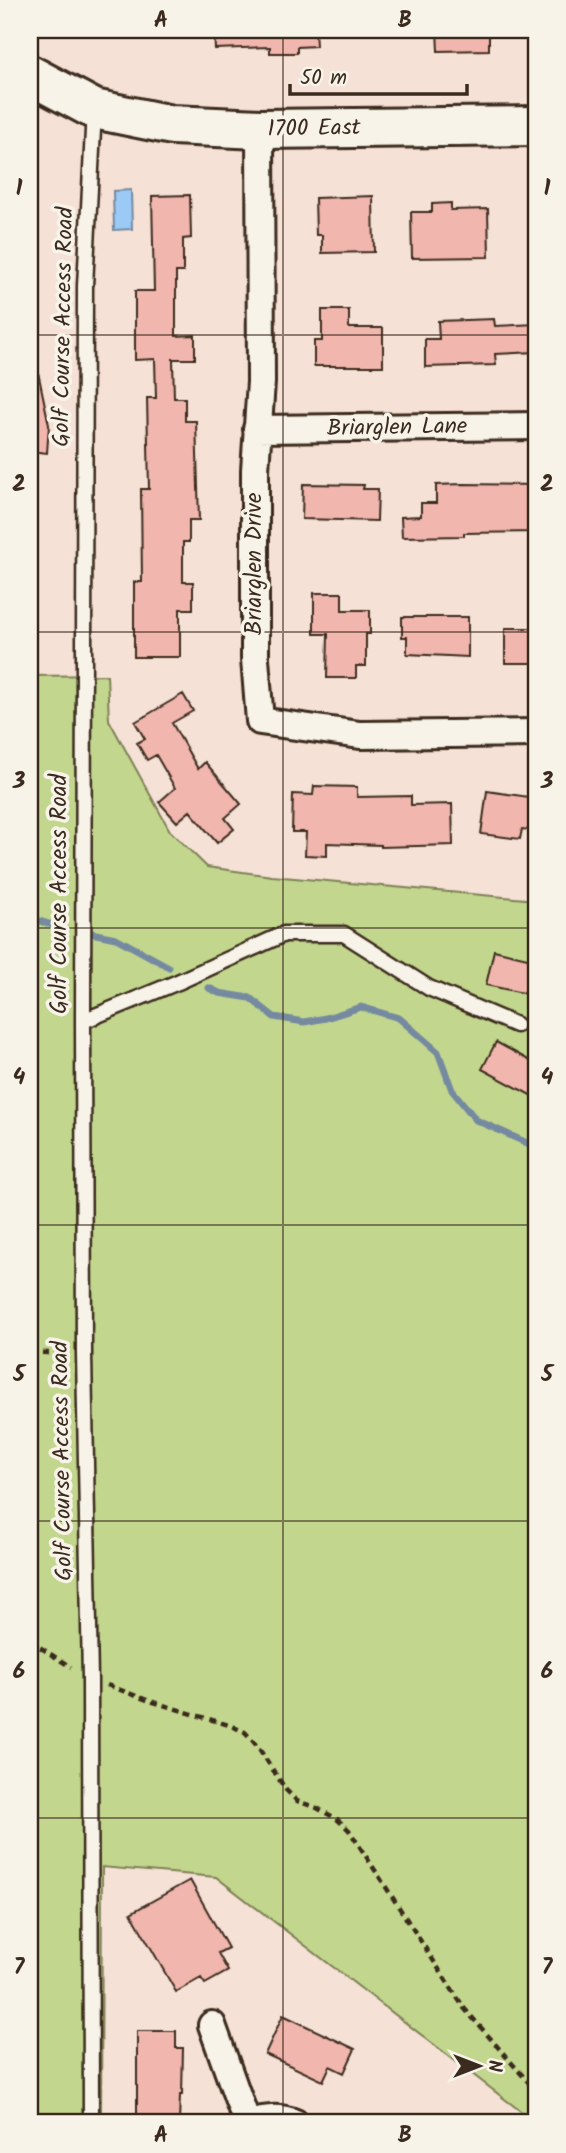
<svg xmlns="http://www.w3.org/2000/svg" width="566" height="2153" font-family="Kalam,sans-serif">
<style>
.green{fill:#c2d78d;stroke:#7e8056;stroke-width:2}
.water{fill:#9ccaf6;stroke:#758aa0;stroke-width:2}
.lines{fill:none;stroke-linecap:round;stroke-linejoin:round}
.stream{stroke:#758aa0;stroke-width:7}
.building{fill:#f1b6ad;stroke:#3b2a1e;stroke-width:2}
.service-casing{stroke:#3b2a1e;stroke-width:19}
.minor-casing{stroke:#3b2a1e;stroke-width:32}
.secondary-casing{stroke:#3b2a1e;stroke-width:44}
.path{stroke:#3b2a1e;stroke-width:4.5;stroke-dasharray:7 5;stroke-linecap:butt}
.service{stroke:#f7f3e8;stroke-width:14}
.minor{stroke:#f7f3e8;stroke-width:26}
.secondary{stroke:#f7f3e8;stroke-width:38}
.grid{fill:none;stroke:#3b2a1e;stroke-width:2;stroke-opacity:0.55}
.labels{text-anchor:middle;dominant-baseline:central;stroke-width:7;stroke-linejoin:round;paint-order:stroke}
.street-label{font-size:23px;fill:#3b2a1e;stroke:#f7f3e8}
.neatline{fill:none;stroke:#3b2a1e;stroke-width:2.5}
.grid-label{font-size:23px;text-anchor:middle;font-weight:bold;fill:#3b2a1e}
</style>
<rect width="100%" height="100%" fill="#f5e1d6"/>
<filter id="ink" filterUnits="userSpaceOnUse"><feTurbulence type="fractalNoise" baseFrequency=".0143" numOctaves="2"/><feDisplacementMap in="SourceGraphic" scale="14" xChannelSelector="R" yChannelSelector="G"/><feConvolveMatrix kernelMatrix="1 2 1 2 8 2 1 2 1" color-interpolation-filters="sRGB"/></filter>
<g filter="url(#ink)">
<path class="green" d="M 107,675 L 109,720 L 170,831 L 207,867 L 272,876 L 536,900 L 536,2123 L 216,1877 L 102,1867 L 101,2123 L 30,2123 L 30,676 Z"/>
<path class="water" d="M 131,190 L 132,229 L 114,230 L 113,191 Z"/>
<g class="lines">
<path class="stream" d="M 30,918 L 52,925
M 91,933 L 116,938 L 169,967
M 209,988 L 219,993 L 250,998 L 274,1017 L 304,1022 L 326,1018 L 361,1007 L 399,1018 L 438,1052 L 452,1090 L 476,1120 L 536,1147"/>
</g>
<path class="building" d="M 214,30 L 315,30 L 316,46 L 297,47 L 297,53 L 270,53 L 270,47 L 215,49 Z
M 437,30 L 489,30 L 489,50 L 438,51 Z
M 190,195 L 191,238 L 183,239 L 183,272 L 176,272 L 176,336 L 195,335 L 195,359 L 173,359 L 174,398 L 185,398 L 185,421 L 196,421 L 199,520 L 189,520 L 189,542 L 183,542 L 183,582 L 193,582 L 193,609 L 180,609 L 180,657 L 134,657 L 134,582 L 142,582 L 141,489 L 149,489 L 147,398 L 156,398 L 155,359 L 135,360 L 135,291 L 154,291 L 152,196 Z
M 373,196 L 374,252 L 322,253 L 322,235 L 316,235 L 315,198 Z
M 451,203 L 451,210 L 488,209 L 489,257 L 412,258 L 411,212 L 432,212 L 432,204 Z
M 322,310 L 349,310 L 349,328 L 383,328 L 383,366 L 314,366 L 314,341 L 322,341 Z
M 494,319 L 495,326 L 536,324 L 536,352 L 495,354 L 496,365 L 425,367 L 425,339 L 439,339 L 438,321 Z
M 38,372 L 49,425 L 47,453 L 30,451 L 30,373 Z
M 303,484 L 364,485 L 363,489 L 378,489 L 377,521 L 302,519 Z
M 463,484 L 536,485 L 536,532 L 464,533 L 464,536 L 402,537 L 401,517 L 421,516 L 421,503 L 436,503 L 436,485 Z
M 314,593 L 342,593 L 342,610 L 370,610 L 370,634 L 366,634 L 366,666 L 356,666 L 356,678 L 327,678 L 328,634 L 314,634 Z
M 402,617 L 468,617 L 468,657 L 407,654 L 407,637 L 402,637 Z
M 505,628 L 536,628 L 536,663 L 505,663 Z
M 183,694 L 193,711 L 172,723 L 198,769 L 205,762 L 241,804 L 225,818 L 234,829 L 217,843 L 190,811 L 177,822 L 159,802 L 175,788 L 156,755 L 147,760 L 137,743 L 145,739 L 135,722 Z
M 314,786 L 357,787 L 357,797 L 411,796 L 411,805 L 452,804 L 453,845 L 381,847 L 381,845 L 327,843 L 327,856 L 305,855 L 306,832 L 292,832 L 293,794 L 313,795 Z
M 487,791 L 536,798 L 536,831 L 522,829 L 520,839 L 481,834 Z
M 494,950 L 536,960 L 536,996 L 486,985 Z
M 496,1042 L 536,1064 L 536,1098 L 482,1069 Z
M 190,1880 L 228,1948 L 218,1953 L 228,1971 L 205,1984 L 201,1978 L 176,1992 L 131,1913 Z
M 283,2015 L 355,2049 L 344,2073 L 330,2066 L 323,2081 L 265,2054 Z
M 137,2031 L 176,2031 L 176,2048 L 183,2048 L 182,2095 L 180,2095 L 179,2123 L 137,2123 Z"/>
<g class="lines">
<g class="service-casing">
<path id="service" d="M 83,1021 L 178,982 L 284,934 L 344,934 L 429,988 L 516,1025
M 91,2123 L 90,1679 L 84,1354 L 83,1021 L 85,286 L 94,110"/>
</g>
<g class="minor-casing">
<path id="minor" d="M 260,129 L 261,382 L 255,470 L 255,659 L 260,721 L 360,735 L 536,733
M 257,429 L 536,426
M 212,2025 L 247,2123
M 248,2123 C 264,2119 279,2116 295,2123"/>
</g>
<g class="secondary-casing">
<path id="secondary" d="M 30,75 L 94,109 L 172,125 L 260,129 L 536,126"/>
</g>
<path class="path" d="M 30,1352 L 66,1354
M 30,1641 L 71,1667
M 107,1685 L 147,1700 L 229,1725 L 245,1732 L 258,1747 L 286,1790 L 297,1801 L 317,1808 L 337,1819 L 349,1830 L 464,2008 L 536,2091"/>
<use href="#service" class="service"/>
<use href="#minor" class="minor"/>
<use href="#secondary" class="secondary"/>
</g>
</g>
<path class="grid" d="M 283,30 L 283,2123M 30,335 L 536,335M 30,632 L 536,632M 30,928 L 536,928M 30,1225 L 536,1225M 30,1521 L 536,1521M 30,1818 L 536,1818"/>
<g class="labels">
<g class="street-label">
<text transform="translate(314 129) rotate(-1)">1700 East</text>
<text transform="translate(64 327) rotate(-89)">Golf Course Access Road</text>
<text transform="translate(397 428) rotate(-1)">Briarglen Lane</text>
<text transform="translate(255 564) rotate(-90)">Briarglen Drive</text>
<text transform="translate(60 894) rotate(-90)">Golf Course Access Road</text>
<text transform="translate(63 1461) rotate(-91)">Golf Course Access Road</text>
</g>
</g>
<rect width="566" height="2153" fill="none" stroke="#f7f3e8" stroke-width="77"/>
<g transform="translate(479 2066) rotate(90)" stroke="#f7f3e8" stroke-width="5" paint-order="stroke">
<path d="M0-5L12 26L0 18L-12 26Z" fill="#3b2a1e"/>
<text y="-10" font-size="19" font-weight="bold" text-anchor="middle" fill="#3b2a1e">N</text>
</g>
<path d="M290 84v10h177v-10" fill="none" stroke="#3b2a1e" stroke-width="3.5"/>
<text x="300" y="84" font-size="21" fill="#3b2a1e" stroke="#f7f3e8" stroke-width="5" paint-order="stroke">50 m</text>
<rect x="38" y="38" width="490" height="2076" class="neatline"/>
<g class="grid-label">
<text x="161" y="27">A</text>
<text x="405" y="27">B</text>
<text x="19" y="195">1</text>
<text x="547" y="195">1</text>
<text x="19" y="491">2</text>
<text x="547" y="491">2</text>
<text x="19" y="788">3</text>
<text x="547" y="788">3</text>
<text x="19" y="1084">4</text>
<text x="547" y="1084">4</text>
<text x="19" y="1381">5</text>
<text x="547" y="1381">5</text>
<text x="19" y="1678">6</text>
<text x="547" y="1678">6</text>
<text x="19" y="1974">7</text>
<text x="547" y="1974">7</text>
<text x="161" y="2142">A</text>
<text x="405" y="2142">B</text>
</g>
</svg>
